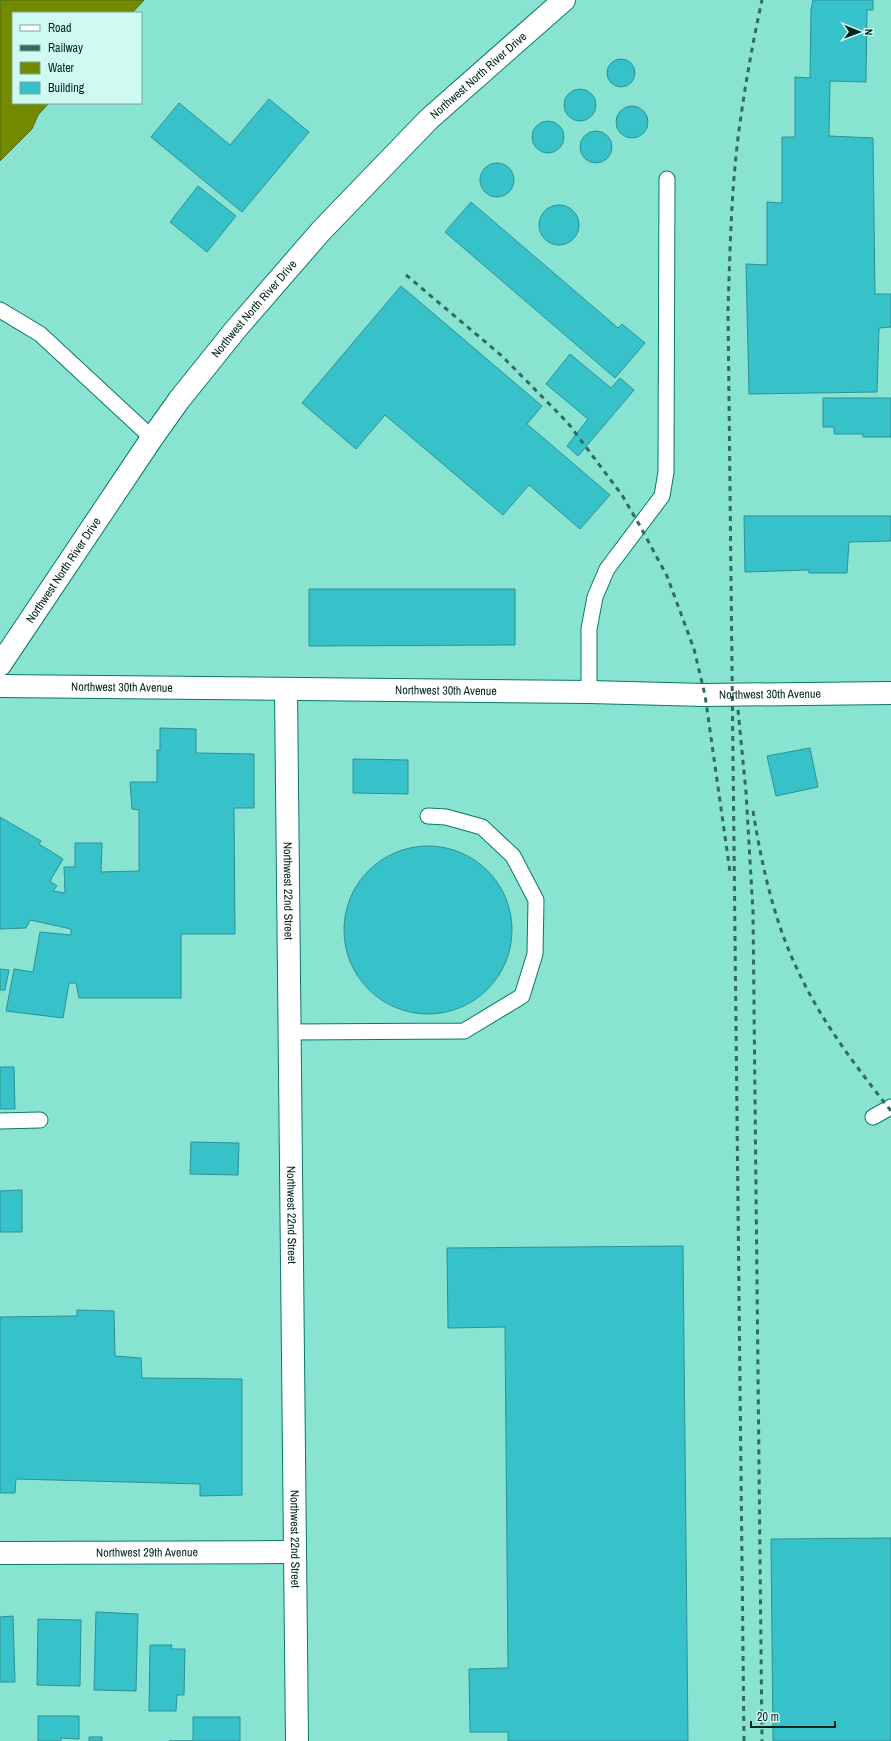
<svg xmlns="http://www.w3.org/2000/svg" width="891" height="1741" font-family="'Archivo Narrow',sans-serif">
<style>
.water{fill:#738a00;stroke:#506b09}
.building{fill:#37c1c8;stroke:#2b9298}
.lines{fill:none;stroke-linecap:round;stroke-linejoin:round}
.lane-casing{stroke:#0a786a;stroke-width:17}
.street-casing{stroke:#0a786a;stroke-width:24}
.secondary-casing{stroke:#0a786a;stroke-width:24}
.lane{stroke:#fff;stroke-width:15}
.street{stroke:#fff;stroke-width:22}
.secondary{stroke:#fff;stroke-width:22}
.rail{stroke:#326a60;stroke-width:3;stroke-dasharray:5 5;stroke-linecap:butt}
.labels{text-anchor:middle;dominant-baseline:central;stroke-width:3;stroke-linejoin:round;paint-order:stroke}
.street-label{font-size:12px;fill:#00241e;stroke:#cffaf1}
</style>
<rect width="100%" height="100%" fill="#88e3d1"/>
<path class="water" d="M 0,0 L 144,0 L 132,13 L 13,13 L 13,103 L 49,103 L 38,115 L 32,129 L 0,161 Z"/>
<path class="building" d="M 813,0 L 873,0 L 873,10 L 867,10 L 866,82 L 830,81 L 829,136 L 873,138 L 875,294 L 891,294 L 891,327 L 879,328 L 877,392 L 749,394 L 746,264 L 767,265 L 767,202 L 782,203 L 782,137 L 795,137 L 795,77 L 810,78 L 811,10 Z
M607 73a14 14 0 1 1 28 0a14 14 0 1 1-28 0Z
M564 105a16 16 0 1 1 32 0a16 16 0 1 1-32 0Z
M 269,99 L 309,132 L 242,212 L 151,137 L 179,103 L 230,145 Z
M616 122a16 16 0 1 1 32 0a16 16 0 1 1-32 0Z
M532 137a16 16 0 1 1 32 0a16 16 0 1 1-32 0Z
M580 147a16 16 0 1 1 32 0a16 16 0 1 1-32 0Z
M480 180a17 17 0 1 1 34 0a17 17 0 1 1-34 0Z
M 198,186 L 236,216 L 207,252 L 170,222 Z
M 471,202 L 618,328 L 622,324 L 645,343 L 615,378 L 445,232 Z
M539 225a20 20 0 1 1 40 0a20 20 0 1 1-40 0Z
M 401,286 L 542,406 L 527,424 L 610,495 L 580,529 L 529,485 L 503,515 L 385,415 L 356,449 L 302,403 Z
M 570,354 L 611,388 L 620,378 L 634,390 L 578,456 L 567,446 L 588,419 L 546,384 Z
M 823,398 L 891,398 L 891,437 L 863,437 L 863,434 L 834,434 L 834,427 L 823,427 Z
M 744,516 L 891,516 L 891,541 L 849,542 L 847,573 L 809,573 L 809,570 L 745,572 Z
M 309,589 L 515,589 L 515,645 L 309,646 Z
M 160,728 L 196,729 L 196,753 L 254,754 L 254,808 L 234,808 L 235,934 L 181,934 L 181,998 L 79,998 L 76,983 L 69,983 L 63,1018 L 6,1011 L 14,969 L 33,972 L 40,932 L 71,935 L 71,929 L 30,920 L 26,928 L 0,929 L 0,817 L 41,841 L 39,844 L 63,859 L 50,881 L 57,886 L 53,891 L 65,893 L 64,867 L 75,867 L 75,843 L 102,843 L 101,872 L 139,871 L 139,810 L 132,809 L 130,782 L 157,782 L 157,750 L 160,750 Z
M 810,748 L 818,787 L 776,796 L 767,756 Z
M 353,759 L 408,760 L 408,794 L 353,793 Z
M344 930a84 84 0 1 1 168 0a84 84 0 1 1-168 0Z
M 0,969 L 9,970 L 5,990 L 0,990 Z
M 0,1067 L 14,1067 L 15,1109 L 0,1109 Z
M 191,1142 L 239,1143 L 238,1175 L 190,1174 Z
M 22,1190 L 22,1232 L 0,1232 L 0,1191 Z
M 683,1246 L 688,1741 L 508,1741 L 508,1732 L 470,1732 L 469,1669 L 508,1668 L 505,1327 L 448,1328 L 447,1248 Z
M 77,1310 L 114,1311 L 115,1356 L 141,1358 L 142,1378 L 242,1379 L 242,1495 L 200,1496 L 200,1484 L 16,1479 L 15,1493 L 0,1493 L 0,1317 L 77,1316 Z
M 891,1538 L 891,1741 L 773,1741 L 771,1539 Z
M 96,1612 L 138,1614 L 136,1691 L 94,1690 Z
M 13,1616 L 15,1682 L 0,1682 L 0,1617 Z
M 38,1619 L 81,1620 L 80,1686 L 37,1685 Z
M 150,1645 L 172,1645 L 171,1649 L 185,1649 L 184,1695 L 177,1695 L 176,1711 L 149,1711 Z
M 38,1716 L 79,1716 L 79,1739 L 61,1738 L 61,1741 L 38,1741 Z
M 193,1717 L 240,1717 L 240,1741 L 169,1741 L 193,1741 Z
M 89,1737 L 102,1737 L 102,1741 L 89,1741 Z"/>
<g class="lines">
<g class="lane-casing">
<path id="lane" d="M 0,310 L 40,334 L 152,438
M 589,692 L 589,629 L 595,597 L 607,569 L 662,496 L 666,472 L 667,179
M 290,1032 L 464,1031 L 522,996 L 535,954 L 536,900 L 513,856 L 482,827 L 446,817 L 428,816
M 873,1117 L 891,1107
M 0,1121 L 40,1120"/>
</g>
<g class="street-casing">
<g id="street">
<path id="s1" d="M 0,686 L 589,692 L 705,695 L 891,693"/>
<path id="s2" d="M 286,689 L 297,1741"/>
<path id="s3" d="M 0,1553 L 294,1552"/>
</g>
</g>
<g class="secondary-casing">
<g id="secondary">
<path id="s4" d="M 0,665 L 152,438 L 179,400 L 236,329 L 321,231 L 429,119 L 564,0"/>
</g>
</g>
<use href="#lane" class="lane"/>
<use href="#street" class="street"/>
<use href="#secondary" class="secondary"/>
<path class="rail" d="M 406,275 L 502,356 L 568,423 L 622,495 L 640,526 L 667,576 L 694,649 L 705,695 L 730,872
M 738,710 L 746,792 L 753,912 L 762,1741
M 753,811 C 762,867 775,926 801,977 C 824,1025 858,1069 891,1111
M 744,1741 L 728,310 C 730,253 731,195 738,138 C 744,91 752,46 762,0"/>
</g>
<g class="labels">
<g class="street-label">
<text stroke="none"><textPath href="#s4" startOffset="762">Northwest North River Drive</textPath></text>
<text stroke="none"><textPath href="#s4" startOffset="438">Northwest North River Drive</textPath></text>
<text stroke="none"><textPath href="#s4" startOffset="114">Northwest North River Drive</textPath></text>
<text stroke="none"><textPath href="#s1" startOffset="122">Northwest 30th Avenue</textPath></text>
<text stroke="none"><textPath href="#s1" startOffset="446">Northwest 30th Avenue</textPath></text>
<text stroke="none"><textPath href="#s1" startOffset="770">Northwest 30th Avenue</textPath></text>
<text stroke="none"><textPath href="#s2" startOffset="202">Northwest 22nd Street</textPath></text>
<text stroke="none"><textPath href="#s2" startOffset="526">Northwest 22nd Street</textPath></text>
<text stroke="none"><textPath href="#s2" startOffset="850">Northwest 22nd Street</textPath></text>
<text stroke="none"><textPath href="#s3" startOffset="147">Northwest 29th Avenue</textPath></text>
</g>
</g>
<rect x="12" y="12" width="130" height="92" fill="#cffaf1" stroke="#7ca49d"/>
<rect x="20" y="25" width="20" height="6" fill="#ffffff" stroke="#7ca49d"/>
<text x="48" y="32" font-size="12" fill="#00241e">Road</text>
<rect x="20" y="45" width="20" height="6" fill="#326a60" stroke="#7ca49d"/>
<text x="48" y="52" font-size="12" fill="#00241e">Railway</text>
<rect x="20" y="62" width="20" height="12" fill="#738a00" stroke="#7ca49d"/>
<text x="48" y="72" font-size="12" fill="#00241e">Water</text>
<rect x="20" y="82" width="20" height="12" fill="#37c1c8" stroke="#7ca49d"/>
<text x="48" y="92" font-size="12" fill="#00241e">Building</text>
<g transform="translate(859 32) rotate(91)" stroke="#cffaf1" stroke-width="3" paint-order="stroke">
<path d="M0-3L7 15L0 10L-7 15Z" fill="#00241e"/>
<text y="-6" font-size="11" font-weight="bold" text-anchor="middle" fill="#00241e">N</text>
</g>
<path d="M751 1721v6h84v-6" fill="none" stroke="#00241e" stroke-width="2"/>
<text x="757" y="1721" font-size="12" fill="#00241e" stroke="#cffaf1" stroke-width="3" paint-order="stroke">20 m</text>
</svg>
